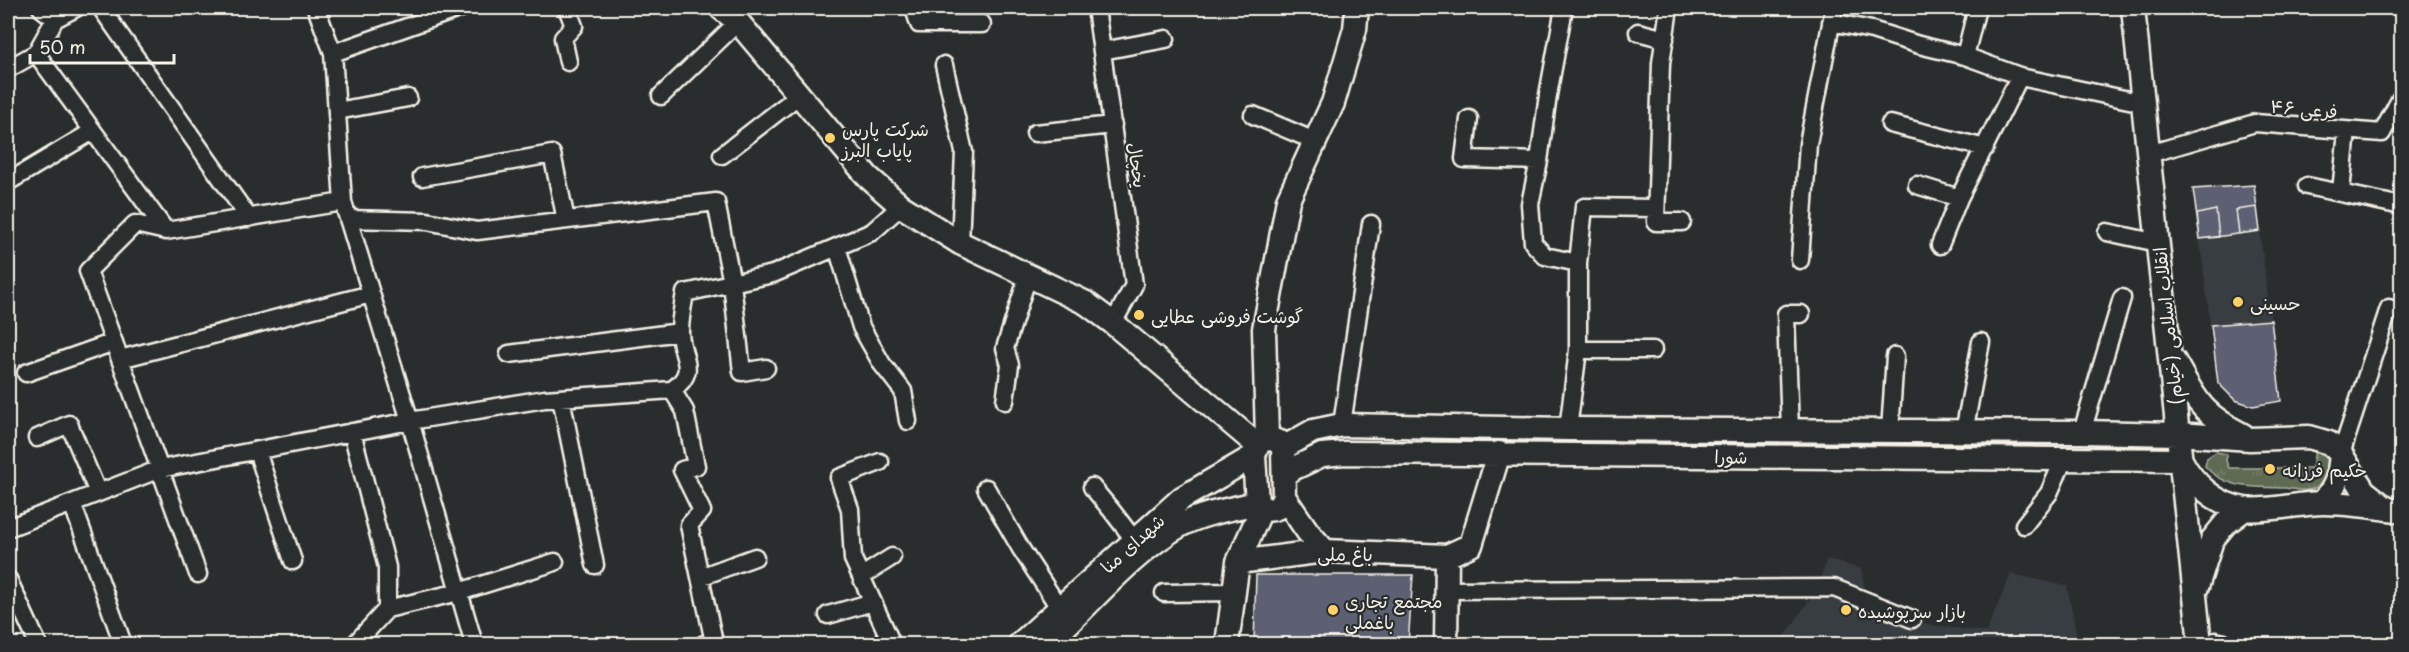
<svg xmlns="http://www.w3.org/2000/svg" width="2409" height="652" font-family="'Playpen Sans','Playpen Sans Arabic',sans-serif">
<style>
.built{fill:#393c42}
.grass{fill:url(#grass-tufts);stroke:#a9ae9d;stroke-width:1.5}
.building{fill:#5c6072;stroke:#f4f1e8;stroke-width:1.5}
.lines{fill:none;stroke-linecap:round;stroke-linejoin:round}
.street-casing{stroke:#f4f1e8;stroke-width:21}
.secondary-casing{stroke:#f4f1e8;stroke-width:27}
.street{stroke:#2a2d2e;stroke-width:16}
.secondary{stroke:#2a2d2e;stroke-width:22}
.poi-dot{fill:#ffd166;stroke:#2a2d2e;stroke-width:2}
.labels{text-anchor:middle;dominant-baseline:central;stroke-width:4.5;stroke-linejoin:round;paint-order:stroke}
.street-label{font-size:18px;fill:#f4f1e8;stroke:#2a2d2e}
.poi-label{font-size:18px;fill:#f4f1e8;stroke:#2a2d2e;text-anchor:start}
</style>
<defs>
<pattern id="grass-tufts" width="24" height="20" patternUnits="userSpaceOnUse" patternTransform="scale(1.5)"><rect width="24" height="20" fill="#5e6a52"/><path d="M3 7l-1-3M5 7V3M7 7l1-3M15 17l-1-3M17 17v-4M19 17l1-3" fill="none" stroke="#76806b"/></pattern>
</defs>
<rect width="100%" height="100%" fill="#2a2d2e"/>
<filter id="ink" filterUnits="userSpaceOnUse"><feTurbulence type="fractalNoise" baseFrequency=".0167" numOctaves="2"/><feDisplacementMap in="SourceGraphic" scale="12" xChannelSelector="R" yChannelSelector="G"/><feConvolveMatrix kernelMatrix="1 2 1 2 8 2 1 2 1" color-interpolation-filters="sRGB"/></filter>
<g filter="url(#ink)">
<path class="built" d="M 2254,185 L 2281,401 L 2253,406 L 2235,400 L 2218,383 L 2193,189 Z
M 1827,559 L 1861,569 L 1867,602 L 1924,624 L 1986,632 L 2011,574 L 2067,586 L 2078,641 L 2043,644 L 1780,644 L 1816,590 Z"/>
<path class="grass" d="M 2315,450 L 2328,455 L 2332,463 C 2328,474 2326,485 2313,489 C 2306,492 2293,489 2285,488 C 2257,487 2225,490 2205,466 L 2207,458 L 2216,452 L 2227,454 L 2226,461 L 2229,468 L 2312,468 Z"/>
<path class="building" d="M 2254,185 L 2260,231 L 2200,239 L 2193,189 Z
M 2257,207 L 2260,231 L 2239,234 L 2236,210 Z
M 2216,210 L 2219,237 L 2200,239 L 2197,214 Z
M 2271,320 L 2281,401 L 2253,406 L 2235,400 L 2218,383 L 2211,325 Z
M 1256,575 L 1413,575 L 1408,644 L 1254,644 Z"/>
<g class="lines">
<g class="street-casing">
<path id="street" d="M 41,8 L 55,19
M 101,8 L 249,218
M 316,8 L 333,53 L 343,202 L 410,421 L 474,644
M 567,8 L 574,26 L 563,38 L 568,62
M 914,8 L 919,24 L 982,24
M 1096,8 L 1134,285 L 1113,323
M 1564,8 L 1548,95 L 1539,161 L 1530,204 L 1533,243 L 1545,256 L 1578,263
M 1669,8 L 1661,63 L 1656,222 L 1682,222
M 1831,22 L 1872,30 L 1919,45 L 1965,56 L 2025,78 L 2143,103
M 1638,32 L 1665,39
M 1102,51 L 1166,39
M 36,53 L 166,231 L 343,202
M 333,53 L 461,8
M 1965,56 L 1977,8
M 944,65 L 964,152 L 960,243
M 8,69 L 36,53 L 55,19 L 76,8
M 661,96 L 738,22
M 337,111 L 408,98
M 1253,115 L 1317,142
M 1469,119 L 1464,159 L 1539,161
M 1890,124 L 1985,148
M 1035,133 L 1113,125
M 2149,154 L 2255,123 L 2382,133 L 2402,96
M 722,155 L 798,96
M 422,177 L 552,154 L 566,220
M 8,182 L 93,131
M 1917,185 L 1959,198
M 2307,186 L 2402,206
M 2341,192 L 2347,131
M 348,219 L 427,221 L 477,231 L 716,202 L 732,283 L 742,372 L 766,368
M 166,231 L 135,224 L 88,271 L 198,574
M 2107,232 L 2158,243
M 1940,245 L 1959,198 L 2020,76
M 837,247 L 861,327 L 882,364 L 903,391 L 908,421
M 1800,260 L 1808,144 L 1834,8
M 1578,350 L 1653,350
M 509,354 L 680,332
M 120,359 L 371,294
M 26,373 L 114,342
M 672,390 L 685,411 L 696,466 L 682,470 L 702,511 L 689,525 L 700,577 L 755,557
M 561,398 L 595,565
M 1005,401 L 1010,365 L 1005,348 L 1028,276
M 1342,425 L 1371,224
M 1568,429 L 1578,350 L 1578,263 L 1584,207 L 1656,208
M 1790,431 L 1786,314 L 1801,314
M 1890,431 L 1895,356
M 352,432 L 387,567 L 387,609
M 1964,432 L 1981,342
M 2082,432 L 2122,298
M 37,438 L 69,424 L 98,493
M 257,451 L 293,561
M 2341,454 L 2389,308
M 880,462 L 839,478 L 850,509 L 853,559 L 892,644
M 1092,487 L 1112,511 L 1135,541
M 986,488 L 1021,549 L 1060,609
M 72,503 L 123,644
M 2024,525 L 2049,493 L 2064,459
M 8,528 L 160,469 L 410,421 L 545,399 L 672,390 C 700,370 680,358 680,331 C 680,319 683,305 685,293 L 773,274 L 872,232 L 901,206
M 862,576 L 892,557
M 700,577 L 714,642 L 704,644
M 8,579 L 38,644
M 1446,590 L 1834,588 L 1912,619
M 1164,593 L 1233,592
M 828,615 L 873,602
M 2215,641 L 2229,644
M 355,644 L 387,609 L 459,592 L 555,562"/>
</g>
<g class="secondary-casing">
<path id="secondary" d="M 721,8 L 738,22 L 868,177 L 901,206 L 960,243 L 1086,303 L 1113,323 L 1257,445
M 2133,8 L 2200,644
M 2174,361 C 2197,401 2200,413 2243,435
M 1267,438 L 1264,329 L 1288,200 L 1333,103 L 1355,29 L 1357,8
M 1267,438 L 1280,442 L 1283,448 L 1284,497 L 1279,507 C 1270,512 1264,509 1257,503 L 1254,456 L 1257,445 Z
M 1283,448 L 1313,431 L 1342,425 L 1568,429 L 2082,432 L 2178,434 L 2250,439 L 2309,437 L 2329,443 L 2341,454 L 2364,491 L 2387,509
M 1284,473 L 1322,455 L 1345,453 L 2181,460 C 2193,484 2217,505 2245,509 C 2265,512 2301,503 2323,503 C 2349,503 2376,507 2402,511
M 1284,497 L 1308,532 L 1325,551
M 2322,503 C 2337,485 2339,477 2341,454
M 1447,556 L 1471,545 L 1499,453
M 1238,562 L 1325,551 L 1447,556 L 1446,644
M 2197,587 L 2212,540 L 2225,524 L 2245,509
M 1020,644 L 1182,498 L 1254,456
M 1047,644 C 1087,607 1134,551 1181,525 C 1204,513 1231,509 1257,503
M 1227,644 L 1238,562 L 1262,508"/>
</g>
<use href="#street" class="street"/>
<use href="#secondary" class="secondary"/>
</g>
</g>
<g class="poi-dot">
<circle cx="830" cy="138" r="6"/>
<circle cx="2238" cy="302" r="6"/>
<circle cx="1139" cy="315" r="6"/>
<circle cx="2270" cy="469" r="6"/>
<circle cx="1333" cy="610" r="6"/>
<circle cx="1846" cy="610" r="6"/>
</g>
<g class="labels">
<g class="street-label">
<text transform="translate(2304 108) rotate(5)">فرعی ۴۶</text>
<text transform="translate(1138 165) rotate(82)">یخچال</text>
<text transform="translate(2167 326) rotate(-96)">انقلاب اسلامی (خیام)</text>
<text transform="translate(1731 456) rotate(1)">شورا</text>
<text transform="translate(1132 543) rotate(-42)">شهدای منا</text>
<text x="1345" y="553">باغ ملی</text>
</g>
<g class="poi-label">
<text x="842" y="128">شرکت پارس<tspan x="842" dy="21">پایاب البرز</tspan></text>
<text x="2250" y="302">حسینی</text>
<text x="1151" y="315">گوشت فروشی عطایی</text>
<text x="2282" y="469">حکیم فرزانه</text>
<text x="1345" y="600">مجتمع تجاری<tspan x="1345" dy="21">باغملی</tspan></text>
<text x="1858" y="610">بازار سرپوشیده</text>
</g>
</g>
<rect width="2409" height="652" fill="none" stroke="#2a2d2e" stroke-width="30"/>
<rect x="15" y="15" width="2379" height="622" fill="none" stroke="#f4f1e8" stroke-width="2" filter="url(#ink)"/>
<path d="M30 54v9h144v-9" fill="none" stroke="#f4f1e8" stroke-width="3"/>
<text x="39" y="54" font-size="18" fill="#f4f1e8" stroke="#2a2d2e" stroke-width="4.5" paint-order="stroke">50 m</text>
</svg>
